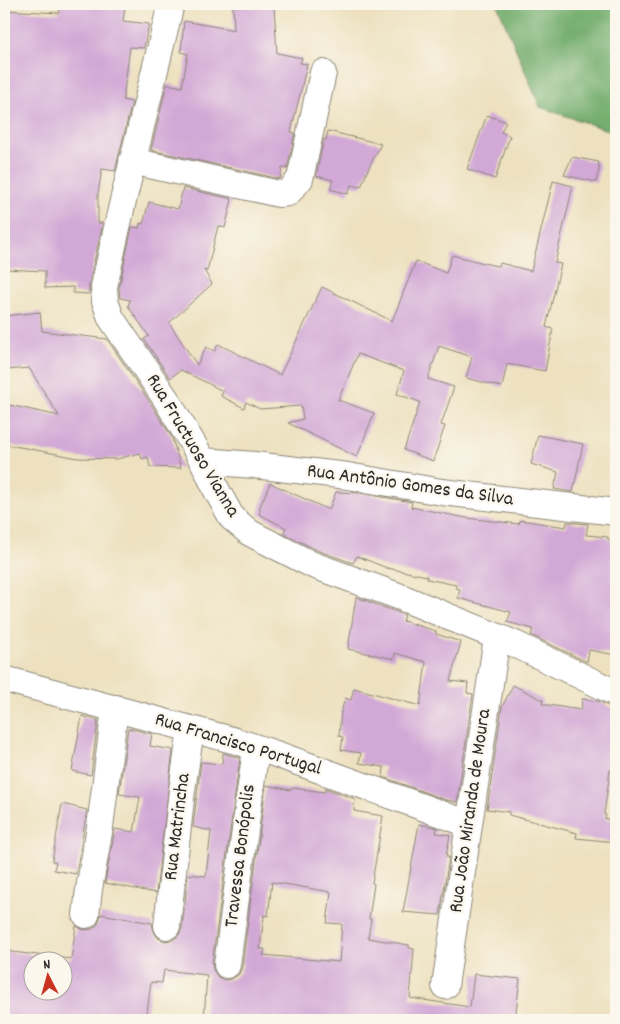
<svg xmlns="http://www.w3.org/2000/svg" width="620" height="1024" font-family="Dekko,sans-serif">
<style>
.forest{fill:#74ae6e;stroke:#506c4c}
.building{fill:#d2a8d6;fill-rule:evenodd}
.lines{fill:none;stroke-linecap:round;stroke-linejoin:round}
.minor-casing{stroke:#8c8676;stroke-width:28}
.minor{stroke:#fff;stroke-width:26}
.labels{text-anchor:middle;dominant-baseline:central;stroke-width:4.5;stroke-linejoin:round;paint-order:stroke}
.street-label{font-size:20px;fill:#2b2b2b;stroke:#fbf7ec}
</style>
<rect width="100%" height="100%" fill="#fbf7ec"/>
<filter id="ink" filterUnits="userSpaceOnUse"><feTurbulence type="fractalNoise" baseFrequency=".02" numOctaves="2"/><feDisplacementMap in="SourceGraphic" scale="10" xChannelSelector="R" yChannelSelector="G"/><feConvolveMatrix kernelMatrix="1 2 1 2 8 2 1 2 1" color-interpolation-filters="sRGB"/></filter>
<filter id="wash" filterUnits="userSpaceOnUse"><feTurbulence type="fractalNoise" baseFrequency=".0096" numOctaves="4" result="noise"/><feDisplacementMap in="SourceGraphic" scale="20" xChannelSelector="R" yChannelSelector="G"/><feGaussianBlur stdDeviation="1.12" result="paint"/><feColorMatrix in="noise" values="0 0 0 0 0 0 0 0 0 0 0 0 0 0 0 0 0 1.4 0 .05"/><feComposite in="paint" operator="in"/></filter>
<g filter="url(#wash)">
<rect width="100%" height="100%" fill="#ede1c0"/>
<path class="forest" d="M 497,4 L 616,4 L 616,133 L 540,107 Z"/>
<g id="blocks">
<path class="building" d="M 61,4 L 95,4 L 125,7 L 123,21 L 149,24 L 144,48 L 130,47 L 123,100 L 132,102 L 115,171 L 102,169 L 98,194 L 98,223 L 103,223 L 89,284 L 89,294 L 73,293 L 73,287 L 45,288 L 45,271 L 4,269 L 4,10 L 59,13 Z
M 267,4 L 267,6 L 274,6 L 277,53 L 302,58 L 300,63 L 307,64 L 291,132 L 295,133 L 287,169 L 282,168 L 280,179 L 151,150 L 167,84 L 182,87 L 188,54 L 181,52 L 184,21 L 234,30 L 233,6 Z
M 487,115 L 506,122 L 501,132 L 510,136 L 495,179 L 467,169 Z
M 328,131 L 381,144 L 368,169 L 361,187 L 351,185 L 348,194 L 330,189 L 333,180 L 316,176 L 324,139 L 326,140 Z
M 572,157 L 599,162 L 598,166 L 600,166 L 596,182 L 564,175 Z
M 553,181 L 573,186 L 555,263 L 561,264 L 546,327 L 553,329 L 545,371 L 507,364 L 502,387 L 466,378 L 472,357 L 439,346 L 428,379 L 454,387 L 441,425 L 445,426 L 433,461 L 404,450 L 420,402 L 397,394 L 404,371 L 358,354 L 338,400 L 374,413 L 357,457 L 288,423 L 303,419 L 301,406 L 260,409 L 246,402 L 244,408 L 221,396 L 223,391 L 181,370 L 170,378 L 144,339 L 149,336 L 128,306 L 130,300 L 120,298 L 119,288 L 132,227 L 139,228 L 140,223 L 143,224 L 149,202 L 178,209 L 183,188 L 232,199 L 225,228 L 218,226 L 207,271 L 204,270 L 212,284 L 169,323 L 197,365 L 206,347 L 215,351 L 218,344 L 280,375 L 322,287 L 392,321 L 416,261 L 446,273 L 452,255 L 492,265 L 499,266 L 500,263 L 531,271 Z
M 40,312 L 42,331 L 107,339 L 153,407 L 172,438 L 181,468 L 150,467 L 148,457 L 142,459 L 140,453 L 117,459 L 78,458 L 4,444 L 9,405 L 59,416 L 29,368 L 6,370 L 4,362 L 4,316 Z
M 538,435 L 583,444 L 573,492 L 554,489 L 558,472 L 531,464 Z
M 270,483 L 329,510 L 336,492 L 360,493 L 412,502 L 411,507 L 466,518 L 519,524 L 520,520 L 566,527 L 567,522 L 588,524 L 586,535 L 608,537 L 608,540 L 616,541 L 616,655 L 589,650 L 587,662 L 531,635 L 533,629 L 507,622 L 511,612 L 458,598 L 460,589 L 456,588 L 456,585 L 427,579 L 427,576 L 387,568 L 357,556 L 353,563 L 319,551 L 283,533 L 286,528 L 259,514 L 261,509 L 259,509 Z
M 356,597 L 405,615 L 403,621 L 436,631 L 436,634 L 461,642 L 450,681 L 468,683 L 467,693 L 473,694 L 457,802 L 446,800 L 383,777 L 384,767 L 359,763 L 361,753 L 341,750 L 343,737 L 339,736 L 341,712 L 345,698 L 351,700 L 354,688 L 420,706 L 426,662 L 395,653 L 394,659 L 348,649 Z
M 513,685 L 543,700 L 542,704 L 581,710 L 582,699 L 598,701 L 616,710 L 616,773 L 610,770 L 604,815 L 606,815 L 605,819 L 616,820 L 616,842 L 576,838 L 577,833 L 509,815 L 509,812 L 487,809 L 502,707 Z
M 82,716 L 98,720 L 91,775 L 72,771 Z
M 128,728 L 152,734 L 150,746 L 173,750 L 156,893 L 105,883 L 115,829 L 134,832 L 140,797 L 119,794 Z
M 223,753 L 240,758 L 212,963 L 213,970 L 218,977 L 225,980 L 232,979 L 239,974 L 242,967 L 266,785 L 291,790 L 292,788 L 325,792 L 325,788 L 355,799 L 354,811 L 383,816 L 372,883 L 374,884 L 369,919 L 371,919 L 368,938 L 409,945 L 409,948 L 414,949 L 410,998 L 470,1007 L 474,974 L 520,979 L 515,1020 L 204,1020 L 207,975 L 164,970 L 162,983 L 151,982 L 146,1020 L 29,1020 L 4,1018 L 4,951 L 71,959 L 76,926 L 84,930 L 92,929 L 98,924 L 101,914 L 152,923 L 154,932 L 158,938 L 165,941 L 173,940 L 179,935 L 182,928 L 188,874 L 206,876 L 211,831 L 193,827 L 201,762 L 222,764 ZM 272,882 L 331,892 L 327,923 L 342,924 L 339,962 L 263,955 L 265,949 L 260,949 L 264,915 L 268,916 ZM 32,962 L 62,962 L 62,992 L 32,992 Z
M 62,804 L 87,810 L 76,874 L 54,870 L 56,862 L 52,861 Z
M 419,824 L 437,828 L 436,833 L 450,835 L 446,857 L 449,857 L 440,915 L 403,912 Z"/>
</g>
</g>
<g filter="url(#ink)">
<use href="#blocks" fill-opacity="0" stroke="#8c8676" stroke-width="1"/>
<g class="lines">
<g class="minor-casing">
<path id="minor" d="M 171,4 L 122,205 L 104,287 L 105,301 L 111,318 L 166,399 L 203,461 L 217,491 L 232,518 L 250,533 L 313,565 L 398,596 L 515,644 L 616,693
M 132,161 L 279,194 L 288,193 L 300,179 L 323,73
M 203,461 L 254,465 L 348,476 L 442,492 L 616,512
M 4,679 L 236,741 L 276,754 L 469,824
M 86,915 L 89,889 L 100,827 L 115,708
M 167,926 L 182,790 L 191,729
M 227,965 L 256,748
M 445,986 L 497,637"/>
</g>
<use href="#minor" class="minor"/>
</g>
</g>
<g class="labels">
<g class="street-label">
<text transform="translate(192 446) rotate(59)">Rua Fructuoso Vianna</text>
<text transform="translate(410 486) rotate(8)">Rua Antônio Gomes da Silva</text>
<text transform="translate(238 745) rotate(17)">Rua Francisco Portugal</text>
<text transform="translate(471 811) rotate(-82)">Rua João Miranda de Moura</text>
<text transform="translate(178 827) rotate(-83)">Rua Matrincha</text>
<text transform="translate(241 856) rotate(-83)">Travessa Bonópolis</text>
</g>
</g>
<rect width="620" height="1024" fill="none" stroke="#fbf7ec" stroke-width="20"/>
<g transform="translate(48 976) rotate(354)"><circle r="24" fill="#fbf7ec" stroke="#a8a59f"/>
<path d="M0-4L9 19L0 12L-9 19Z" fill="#c8321e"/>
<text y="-8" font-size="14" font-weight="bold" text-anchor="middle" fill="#2b2b2b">N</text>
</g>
</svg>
